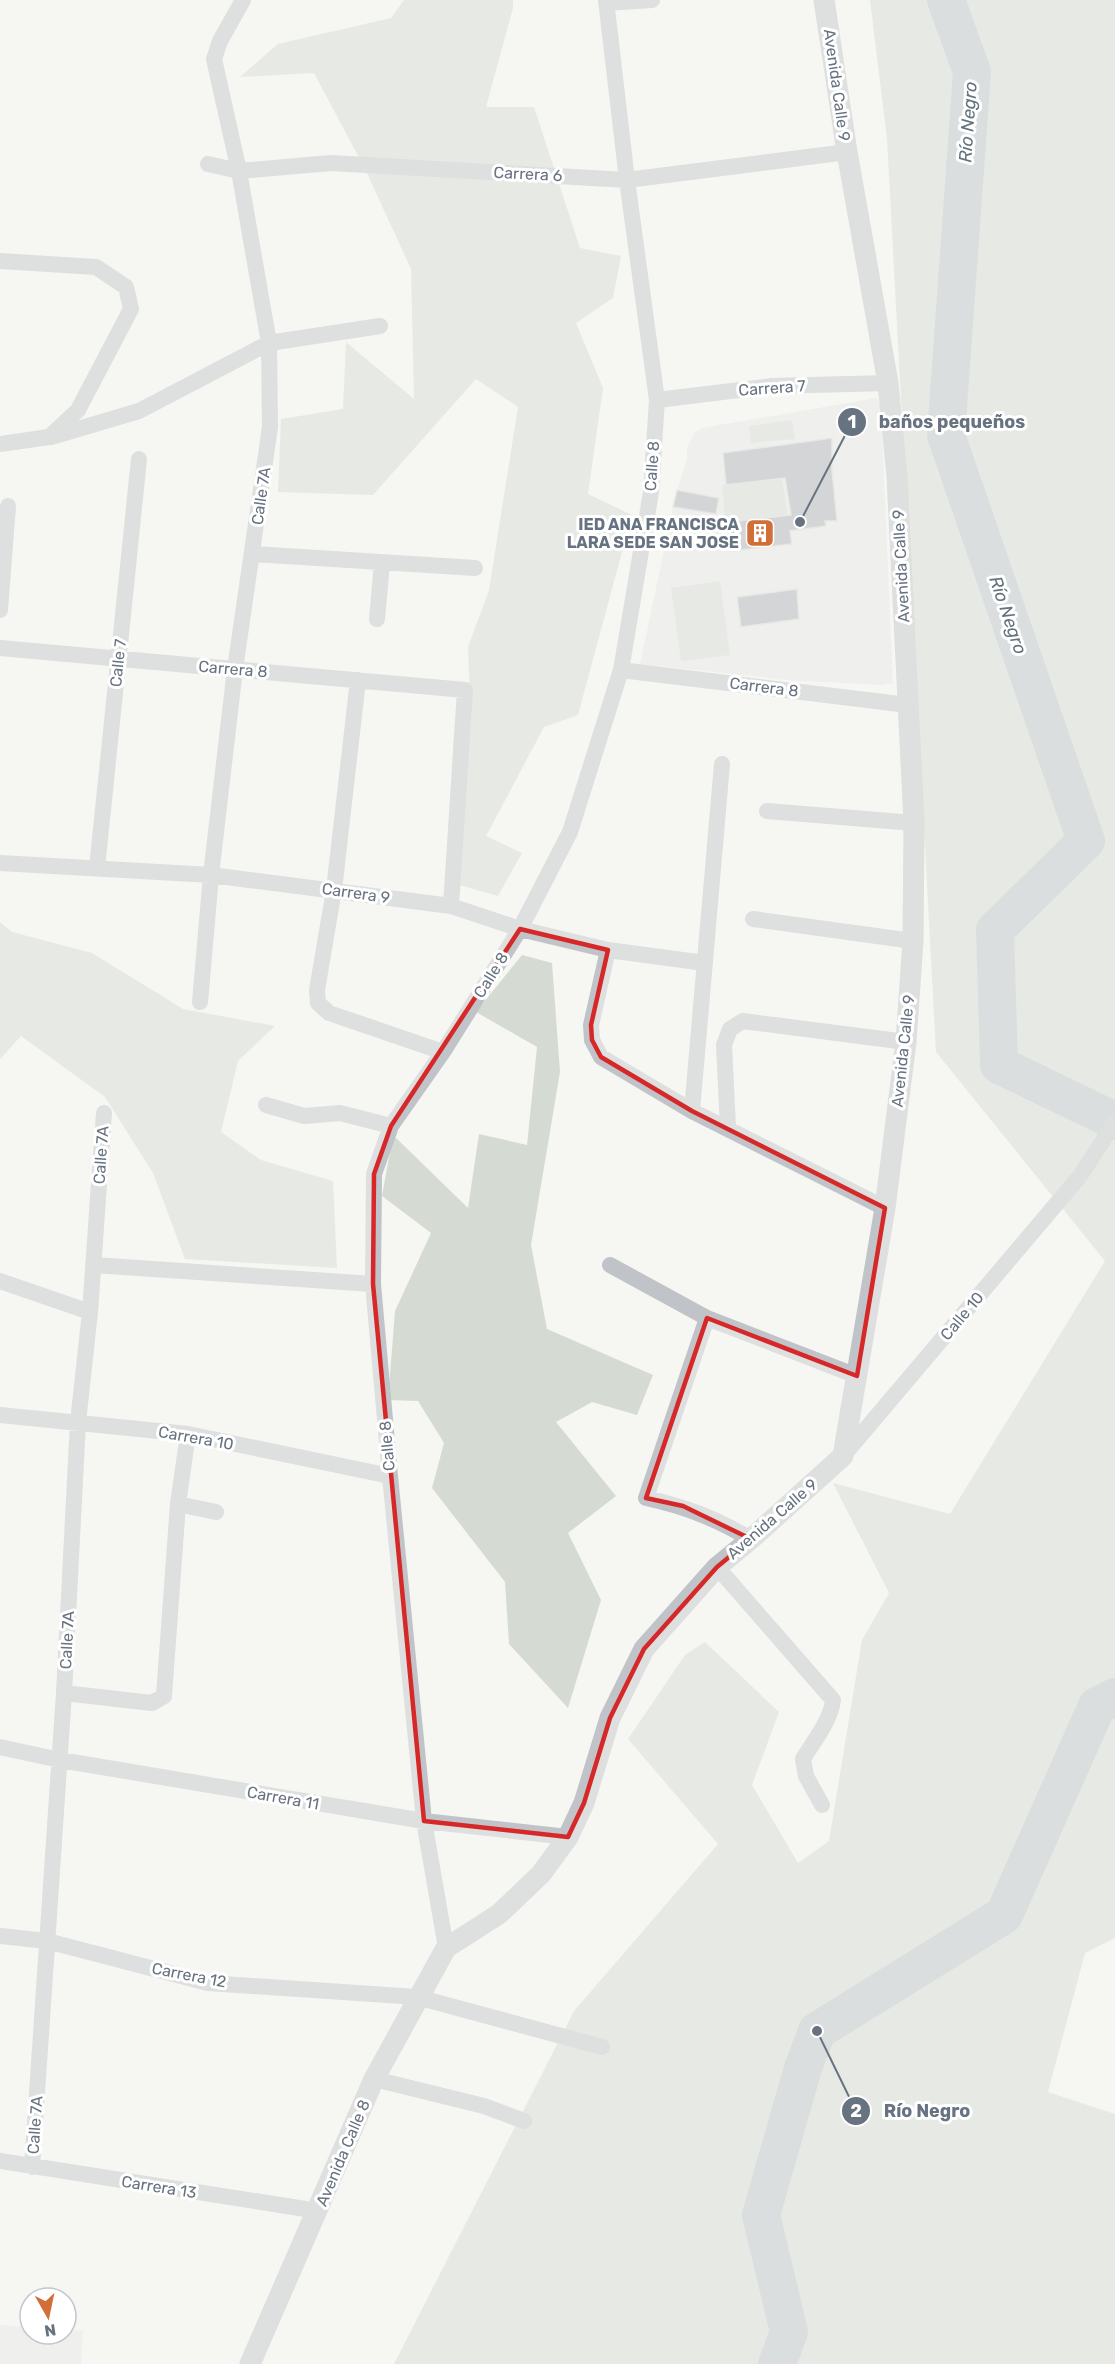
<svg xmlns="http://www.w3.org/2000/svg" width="1115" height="2364" font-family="Rubik,sans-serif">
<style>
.built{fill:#e7e8e7}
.green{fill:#d5dbd3}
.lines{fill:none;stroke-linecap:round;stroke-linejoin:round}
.river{stroke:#b9c2c7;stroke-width:38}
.building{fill:#a8aeb5;stroke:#d7d8d6;stroke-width:1.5}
.minor{stroke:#c0c3c7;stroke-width:16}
.tertiary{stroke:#c0c3c7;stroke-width:21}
.marked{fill:none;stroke:#d62828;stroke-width:4.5;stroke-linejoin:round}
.labels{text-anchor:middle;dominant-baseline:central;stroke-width:6;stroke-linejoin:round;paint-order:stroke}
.street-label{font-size:16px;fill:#687381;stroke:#fff}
.poi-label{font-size:16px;font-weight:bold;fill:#687381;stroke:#fff;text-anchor:end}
.water-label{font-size:18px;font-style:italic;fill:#64737e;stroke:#fff}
.leader{fill:none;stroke:#687381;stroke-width:2}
.callout-dot{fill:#687381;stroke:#fff;stroke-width:2}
.mark-label{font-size:18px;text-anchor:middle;font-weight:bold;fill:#fff}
.callout-label{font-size:18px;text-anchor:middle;font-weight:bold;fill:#687381;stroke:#fff;stroke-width:6;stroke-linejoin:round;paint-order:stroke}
</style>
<rect width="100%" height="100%" fill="#f6f6f3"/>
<path class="built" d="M 876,398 L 880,404 L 883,452 L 893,683 L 881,685 L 786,680 L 640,664 L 675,498 L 687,458 L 687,448 L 694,433 L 702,428 Z
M 0,2325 L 30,2327 L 30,2334 L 66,2334 L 66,2330 L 83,2331 L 81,2364 L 0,2364 Z"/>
<path class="green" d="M 404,0 L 513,0 L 513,8 L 486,107 L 534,107 L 580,248 L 621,256 L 613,298 L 576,323 L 603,388 L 588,494 L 632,515 L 578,715 L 544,727 L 486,836 L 522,853 L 498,896 L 456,884 L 471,722 L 468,647 L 489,590 L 518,407 L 476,379 L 373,495 L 278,492 L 281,419 L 343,409 L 346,342 L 414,399 L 411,269 L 365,169 L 314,73 L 240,77 L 278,44 L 391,18 Z
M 870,0 L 1115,0 L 1115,1938 L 1085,1953 L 1048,2092 L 1115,2114 L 1115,2364 L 394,2364 L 574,2011 L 718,1844 L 628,1739 L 685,1655 L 705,1642 L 779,1712 L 752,1785 L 798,1863 L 829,1841 L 862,1640 L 889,1593 L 833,1483 L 950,1514 L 1105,1261 L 936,1052 L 887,139 Z
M 792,420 L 795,439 L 751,443 L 749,426 Z
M 782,479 L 788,515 L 725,522 L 722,485 Z
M 720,581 L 730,655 L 681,661 L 671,588 Z
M 0,922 L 12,932 L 92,953 L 183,1009 L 275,1026 L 238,1061 L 221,1132 L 261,1160 L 333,1181 L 337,1268 L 185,1259 L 153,1173 L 105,1097 L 21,1036 L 0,1059 Z
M 522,955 L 552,963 L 560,1072 L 531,1245 L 547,1329 L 653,1375 L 637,1415 L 592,1402 L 556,1422 L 616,1496 L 568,1533 L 601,1600 L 568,1708 L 509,1644 L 505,1582 L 432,1488 L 444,1443 L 418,1401 L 388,1400 L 395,1311 L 431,1233 L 382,1196 L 393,1135 L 468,1208 L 479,1134 L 527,1145 L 537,1047 L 476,1012 Z"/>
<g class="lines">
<path class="river" d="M 946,0 L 972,72 L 946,435 L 1086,841 L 995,930 L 999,1065 L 1115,1121
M 777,2364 L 789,2332 L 761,2215 L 803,2068 L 817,2031 L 1004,1915 L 1097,1706 L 1115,1697"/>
</g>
<path class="building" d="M 832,438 L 832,470 L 837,521 L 825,521 L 826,526 L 790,531 L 792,544 L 732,551 L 727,522 L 791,515 L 785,478 L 726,485 L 723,453 Z
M 677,490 L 719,498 L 716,514 L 673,507 Z
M 797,589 L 799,619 L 741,627 L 737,597 Z"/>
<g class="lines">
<path class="minor" d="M 606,3 L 652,0
M 208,164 L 239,171 L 331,163 L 627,180 L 847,152
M 0,261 L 96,267 L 126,287 L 131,309 L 78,410 L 49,437 L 0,444
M 657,400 L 772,386 L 888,383
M 51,437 L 139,411 L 269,343 L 380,326
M 253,554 L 475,568
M 0,610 L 8,506
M 377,619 L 382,563
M 0,648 L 465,690 L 451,906
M 621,670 L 908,705
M 358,680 L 334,890 L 317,990 L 318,1003 L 329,1013 L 443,1052
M 767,811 L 914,823
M 0,863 L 211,875 L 451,906 L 520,929 L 608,950 L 705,963
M 97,868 L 139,459
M 753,919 L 913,941
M 608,950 L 591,1025 L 592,1040 L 601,1057 L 692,1111 L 885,1208
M 200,1002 L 211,875 L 235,669 L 270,427 L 269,343 L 239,171 L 214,59 L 220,41 L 243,0
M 266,1105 L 304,1116 L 340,1113 L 391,1126
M 692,1111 L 722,764
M 728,1127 L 724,1045 L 730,1029 L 743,1021 L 906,1042
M 94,1265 L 373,1284
M 610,1265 L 707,1318 L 857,1376
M 0,1281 L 90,1312
M 707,1318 L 646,1498 C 687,1507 714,1518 751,1539
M 0,1415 L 188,1434 L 390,1476
M 843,1456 L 1080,1176 L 1115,1122
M 178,1504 L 216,1512
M 717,1567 L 833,1700 C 831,1720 813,1742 803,1759 L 806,1776 L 822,1805
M 64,1693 L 152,1703 L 164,1696 L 178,1504 L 188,1434
M 0,1747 L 60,1760 L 424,1821 L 568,1837
M 0,1936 L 47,1941 L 208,1983 L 417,1997 L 602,2047
M 446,1948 L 424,1821 L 390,1476 L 373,1284 L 374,1174 L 391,1126 L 443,1052 L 520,929 L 570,832 L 621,670 L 651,492 L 657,400 L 627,180 L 606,0
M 374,2079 L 484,2106 L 524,2121
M 0,2161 L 318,2211
M 32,2167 L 64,1693 L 78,1422 L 90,1312 L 104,1113"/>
<path class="tertiary" d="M 250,2364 L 374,2079 L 446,1948 L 499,1914 L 541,1874 L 568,1837 L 584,1803 L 610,1718 L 644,1649 L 717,1567 L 751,1539 L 843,1456 L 885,1208 L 906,1042 L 913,941 L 914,823 L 897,477 L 888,383 L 847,152 L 824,0"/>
</g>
<path d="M0 0H1115V2364H0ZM 520,929 L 608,950 L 591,1025 L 592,1040 L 601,1057 L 692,1111 L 885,1208 L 857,1376 L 707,1318 L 646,1498 L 683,1506 L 751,1539 L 717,1567 L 644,1649 L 610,1718 L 584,1803 L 568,1837 L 424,1821 L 373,1284 L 374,1174 L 391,1126 Z" fill="#f6f6f3" fill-opacity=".55" fill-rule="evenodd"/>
<path class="marked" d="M 520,929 L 608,950 L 591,1025 L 592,1040 L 601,1057 L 692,1111 L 885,1208 L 857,1376 L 707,1318 L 646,1498 L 683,1506 L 751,1539 L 717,1567 L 644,1649 L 610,1718 L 584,1803 L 568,1837 L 424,1821 L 373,1284 L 374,1174 L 391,1126 Z"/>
<defs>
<g id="building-square" transform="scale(1.5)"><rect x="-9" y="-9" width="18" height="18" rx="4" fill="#d26f38" stroke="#fff"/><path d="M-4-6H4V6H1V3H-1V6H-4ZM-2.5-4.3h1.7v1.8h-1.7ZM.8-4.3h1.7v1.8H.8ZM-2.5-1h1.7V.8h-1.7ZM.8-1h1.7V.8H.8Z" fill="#fff"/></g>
</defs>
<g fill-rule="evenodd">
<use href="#building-square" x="760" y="533"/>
</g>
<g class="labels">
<g class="street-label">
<text transform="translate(837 85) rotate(82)">Avenida Calle 9</text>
<text transform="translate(528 174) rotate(3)">Carrera 6</text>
<text transform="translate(772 388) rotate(-4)">Carrera 7</text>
<text transform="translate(652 466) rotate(-86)">Calle 8</text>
<text transform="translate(261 496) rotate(-82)">Calle 7A</text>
<text transform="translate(901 566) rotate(-93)">Avenida Calle 9</text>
<text transform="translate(118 663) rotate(-84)">Calle 7</text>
<text transform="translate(233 669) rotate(5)">Carrera 8</text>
<text transform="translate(764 687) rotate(7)">Carrera 8</text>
<text transform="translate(356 893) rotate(8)">Carrera 9</text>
<text transform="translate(491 975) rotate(-58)">Calle 8</text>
<text transform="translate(903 1051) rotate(-84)">Avenida Calle 9</text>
<text transform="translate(101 1155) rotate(-86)">Calle 7A</text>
<text transform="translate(962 1316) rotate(-50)">Calle 10</text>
<text transform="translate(196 1438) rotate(10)">Carrera 10</text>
<text transform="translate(387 1446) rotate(-95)">Calle 8</text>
<text transform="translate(772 1519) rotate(-41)">Avenida Calle 9</text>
<text transform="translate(67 1640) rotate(-87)">Calle 7A</text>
<text transform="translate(283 1798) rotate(10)">Carrera 11</text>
<text transform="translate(189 1975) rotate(11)">Carrera 12</text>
<text transform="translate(35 2125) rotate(-86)">Calle 7A</text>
<text transform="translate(343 2153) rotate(-67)">Avenida Calle 8</text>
<text transform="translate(159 2187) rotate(9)">Carrera 13</text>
</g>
<g class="poi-label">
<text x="739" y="524">IED ANA FRANCISCA<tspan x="739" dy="18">LARA SEDE SAN JOSE</tspan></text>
</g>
<g class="water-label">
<text transform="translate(968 122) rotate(-86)">Río Negro</text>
<text transform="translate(1008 615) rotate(71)">Río Negro</text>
</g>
</g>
<path class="leader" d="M800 522L852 422M817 2031L856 2111"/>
<g class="callout-dot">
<circle cx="800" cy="522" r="6"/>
<circle cx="817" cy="2031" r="6"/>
<circle cx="852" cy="422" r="15"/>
<circle cx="856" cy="2111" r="15"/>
</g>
<g class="mark-label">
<text x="852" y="428">1</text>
<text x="856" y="2117">2</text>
</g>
<g class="callout-label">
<text x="952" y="428">baños pequeños</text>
<text x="927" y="2117">Río Negro</text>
</g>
<g transform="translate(48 2316) rotate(171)"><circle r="28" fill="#ffffff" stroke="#c3c7cd" stroke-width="1.5"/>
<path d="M0-4.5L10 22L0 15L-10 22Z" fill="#d26f38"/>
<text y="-9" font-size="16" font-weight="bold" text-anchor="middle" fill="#687381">N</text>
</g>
</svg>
